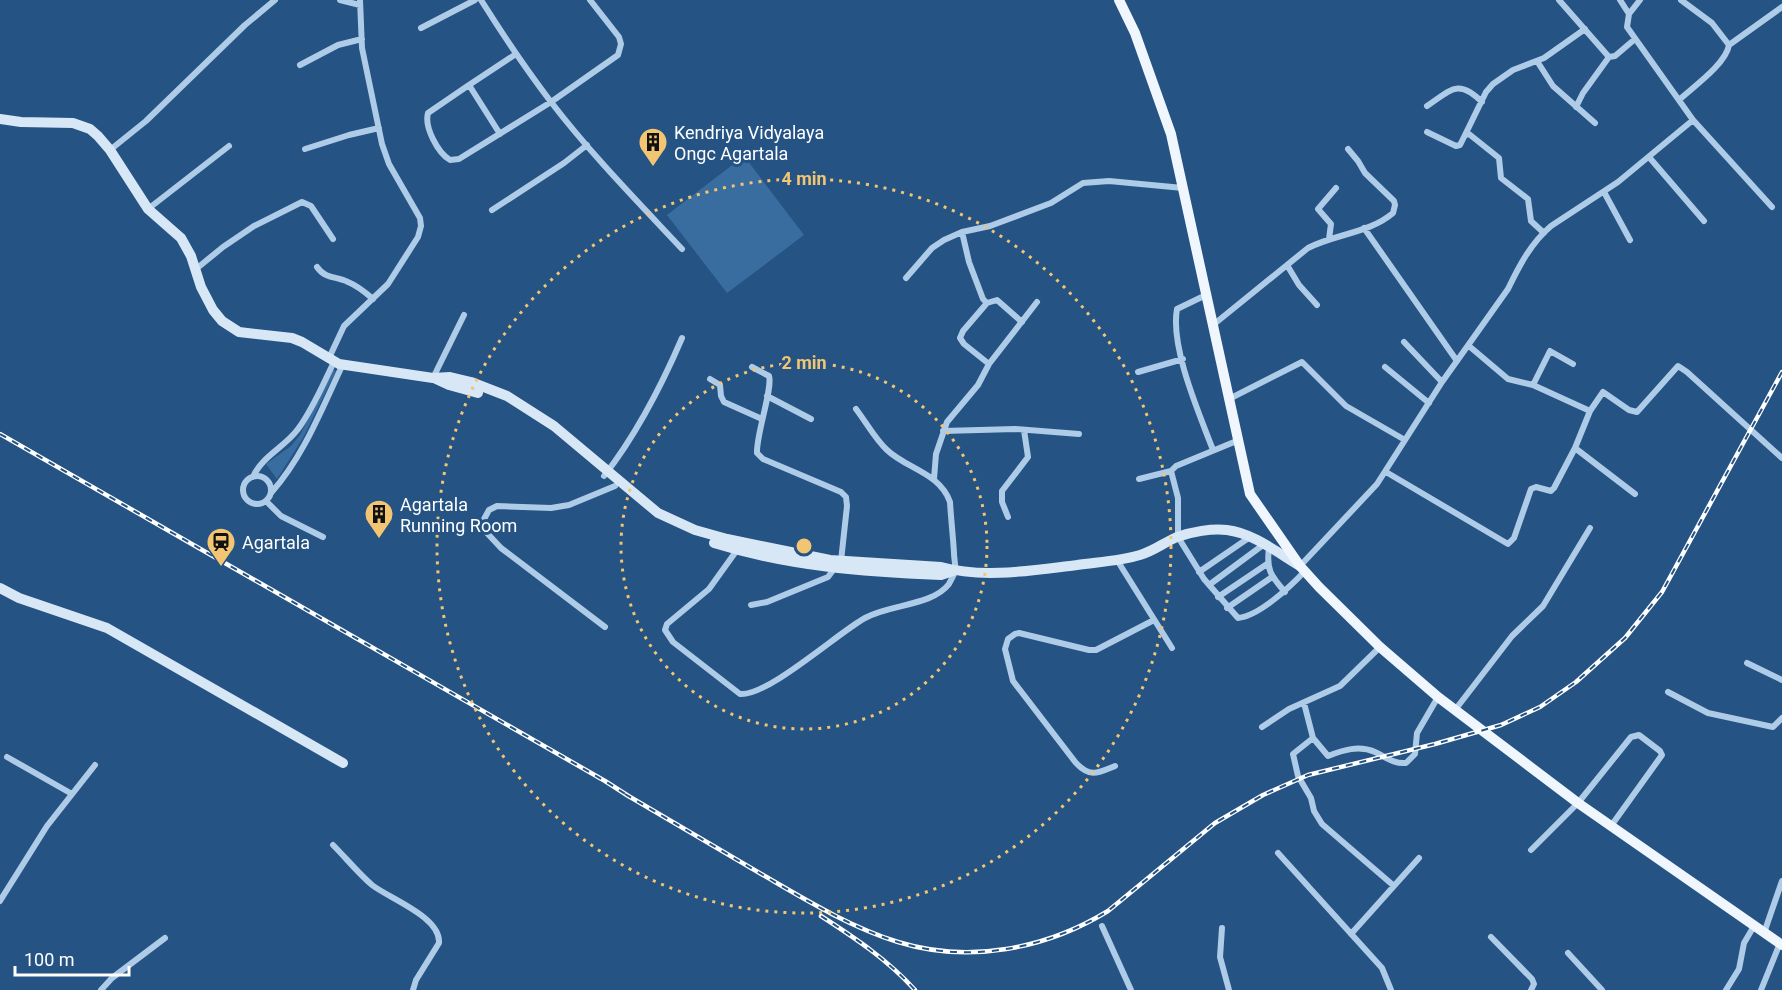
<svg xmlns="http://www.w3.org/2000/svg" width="1782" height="990" font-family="Roboto,sans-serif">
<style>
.green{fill:#396da0}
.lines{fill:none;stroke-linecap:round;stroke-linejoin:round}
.street{stroke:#aecbe7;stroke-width:6}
.secondary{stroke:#d7e7f6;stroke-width:10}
.primary{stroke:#eff6fd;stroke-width:10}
.rail-casing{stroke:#fff;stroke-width:4.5}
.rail{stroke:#255383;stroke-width:2;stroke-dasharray:7;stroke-linecap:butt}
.ring{fill:none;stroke:#f1c572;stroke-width:3;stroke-dasharray:3 6}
.labels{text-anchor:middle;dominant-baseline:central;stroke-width:6;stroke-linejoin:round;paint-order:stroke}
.poi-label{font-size:18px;fill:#fff;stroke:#255383;text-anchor:start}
.centre{fill:#f1c572;stroke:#255383;stroke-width:3}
.ring-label{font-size:18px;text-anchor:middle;font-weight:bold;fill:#f1c572;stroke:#255383;stroke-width:6;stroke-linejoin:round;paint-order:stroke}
</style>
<rect width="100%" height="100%" fill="#255383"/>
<path class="green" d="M 744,156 L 804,235 L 727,293 L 667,215 Z
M 333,370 L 336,371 L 303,438 L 277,479 L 266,464 L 291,446 L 300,435 Z"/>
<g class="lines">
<path class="street" d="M 340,0 L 360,5
M 481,0 C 503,35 526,69 551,102 C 591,154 637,201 682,249
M 1559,0 L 1609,57 L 1615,56 L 1635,39
M 1620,0 L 1629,14
M 1640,0 L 1629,14 L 1627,27 L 1693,120 L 1772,207
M 421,28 L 475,0
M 1729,45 L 1782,7
M 1537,61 L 1553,86 L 1595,123
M 300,65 L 338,45 L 362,39
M 469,85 L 428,113 C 424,127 438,153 450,160 L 459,159 L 551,102 L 618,55 L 621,44 L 619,37 L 590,0
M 1679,100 C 1693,87 1726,64 1729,45 L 1712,23 L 1681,0
M 1427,106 C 1451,90 1458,78 1482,102
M 1576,107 L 1583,93 L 1609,57
M 1427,132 L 1456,146 L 1460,145 L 1465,135 L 1469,134 L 1499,158 L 1501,178 L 1528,199 L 1531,221 L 1544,233
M 500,134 L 469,85 L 516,54
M 1465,135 L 1486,92 L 1493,84 L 1513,70 L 1544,58 L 1585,29
M 305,149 L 349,135 L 379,128
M 110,150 L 146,121 L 245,25 L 275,0
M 1649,157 L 1704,221
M 1604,192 L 1630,240
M 148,209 L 229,146
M 492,210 L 564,163 L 587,145
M 1364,228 L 1457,361
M 962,232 L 969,262 L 983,299 L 987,303 L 997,300 L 1022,322
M 1329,239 L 1331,224 L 1318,209 L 1336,188
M 1287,265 L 1299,285 L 1317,305
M 317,267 C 325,279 336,276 348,282 C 358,286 365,292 373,299
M 196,269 L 223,247 L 254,226 L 302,202 L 311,206 L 333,239
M 906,278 L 932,248 L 944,240 L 962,232 L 990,226 L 1051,203 L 1083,183 L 1109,181 L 1183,188
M 1206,295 L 1177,309 C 1170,347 1199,413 1213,450
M 987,303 L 963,331 L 960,338 L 964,344 L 989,364
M 1213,325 L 1308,248 C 1335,234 1370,233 1393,213 L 1395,205 L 1394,201 L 1365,173 L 1358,161 L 1348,149
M 1404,342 L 1442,382
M 329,358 L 344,326 L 388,284 L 418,237 L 421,226 L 420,218 L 389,164 L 382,144 L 362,48 L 360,0
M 752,367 L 769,376 C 773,388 756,435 757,453 L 763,459 L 841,492 L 846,497 L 847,506 L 841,561
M 1385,367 L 1429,403
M 1138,372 L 1183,359
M 433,378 L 464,315
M 710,379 L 720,385 L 721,396 L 724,402 L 762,419
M 1533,385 L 1550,351 L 1573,364
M 767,396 L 811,419
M 1229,399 L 1302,362 L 1346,406 L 1405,440
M 1590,411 L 1603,392 L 1629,410 L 1637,412 L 1678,366 L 1687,372 L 1782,458
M 943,431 L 1015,429 L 1079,434
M 1239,440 L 1176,466 L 1171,471 L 1178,498 L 1178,537 L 1204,579 L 1238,618 C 1259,616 1290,587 1305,571
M 1575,448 L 1635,494
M 1386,472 L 1508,544 L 1514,538 L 1531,489 L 1536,487 L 1551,491 L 1554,488 L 1575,448 L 1590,411 L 1533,385 L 1508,379 L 1469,346
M 604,476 C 636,435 661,387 682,338
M243 490a14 14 0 1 1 28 0a14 14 0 1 1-28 0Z
M 253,477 C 262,456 285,447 298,429 C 313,409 323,384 334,362
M 934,479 L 936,454 L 947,422 L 978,385 L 989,364 L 1037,302
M 1139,479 L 1171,471
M 271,493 C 304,456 322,408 343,364
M 266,501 L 281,516 L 323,537
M 1008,517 L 1002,502 L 1002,491 L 1028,457 L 1024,430
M 1269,548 C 1266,570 1271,576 1285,592
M 737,550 L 709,589 L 667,624 L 665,630 L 673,642 L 740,694 C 767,697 839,632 865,618 C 890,604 932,606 949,584 C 951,580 954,575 955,571 C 956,566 954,559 954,553 C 953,536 951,519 950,502 C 940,473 907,469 887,450 C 875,439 866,422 856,409
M 1117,560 L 1172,648
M 1300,566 L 1377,484 L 1442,382 L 1508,289 C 1519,266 1531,243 1551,226 L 1618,182 L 1693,120
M 1199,572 L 1250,537
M 1209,585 L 1263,545
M 1218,597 L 1267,564
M 751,605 L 767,602 L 828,577 L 834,569
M 1227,608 L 1272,577
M 605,627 L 501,548 L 486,532 L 483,521 L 489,510 L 497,506 L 551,508 L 569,505 L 615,486
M 1747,663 L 1782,680
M 1668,692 L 1708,713 L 1773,727 L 1782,718
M 1304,703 L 1313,738 L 1293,754 L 1298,776 L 1311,798 L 1314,811 L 1322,824 L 1394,886
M 1455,710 L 1512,636 L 1543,606 L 1590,528
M 1262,727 L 1289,709 L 1340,686 L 1380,647
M 1313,738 L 1328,756 C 1343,750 1359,745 1375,752 C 1386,757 1393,764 1406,763 L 1415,754 L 1417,733 L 1438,697
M 7,757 L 72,794
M 1115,766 C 1098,773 1090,778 1076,763 L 1013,681 L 1005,649 L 1008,639 L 1015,634 L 1019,633 L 1089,650 L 1096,650 L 1154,620
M 333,845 C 346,858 358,873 372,885 C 390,899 441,917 439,943 L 416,980 L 413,990
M 1531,850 L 1578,803 L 1631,737 L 1639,735 L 1660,751 L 1662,755 L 1611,826
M 1278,853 L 1382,968 L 1391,990
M 0,901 L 47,826 L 95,765
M 1102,926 L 1131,990
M 1222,928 L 1220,957 L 1229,990
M 1764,933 L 1782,881
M 1351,934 L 1419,858
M 1491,937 L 1532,979 L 1534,984 L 1531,990
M 1568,953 L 1602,990
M 101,990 L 112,978 L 165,938
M 1726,990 L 1739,969 L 1744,943 L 1754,926
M 1761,990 L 1780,943"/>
<path class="secondary" d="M 0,119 L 21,122 L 73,123 L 90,129 L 98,136 L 110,150 L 148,209 L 181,238 L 191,256 L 201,287 L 213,310 L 222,321 L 239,332 L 292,338 L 302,342 L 339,364 L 433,378 L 450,377 L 471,382 L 507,396 L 554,426 L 658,513 L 695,530 L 727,539 L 830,560 L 941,567 C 984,579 1034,570 1077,565 C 1098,562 1120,561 1140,555 C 1154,551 1165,542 1177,537 C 1191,532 1212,528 1227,530 C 1253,533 1278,553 1300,566
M 436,379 L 449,385 L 478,393
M 714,543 C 788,566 864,572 941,575 L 953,571
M 0,588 L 19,598 L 107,628 L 343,763"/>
<path class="primary" d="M 1119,0 L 1135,33 L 1171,134 L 1250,494 L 1300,566 L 1319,587 L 1380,647 L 1438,697 L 1578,803 L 1782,945"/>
<g class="rail-casing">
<path id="rail" d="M 0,434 L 605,781 L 630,797
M 625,794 C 671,821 717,848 763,875 C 806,900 850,927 898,942 C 969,964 1046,949 1108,911 L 1215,823 L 1263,795 L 1308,775 L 1435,744 L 1501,725 L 1540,707 L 1576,682 L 1625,638 L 1662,592 L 1782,372
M 821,916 C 855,938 888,960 915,990"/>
</g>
<use href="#rail" class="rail"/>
</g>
<g class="ring">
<circle cx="804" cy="546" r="183"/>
<circle cx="804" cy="546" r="367"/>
</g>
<defs>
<g id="building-pin" transform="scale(1.5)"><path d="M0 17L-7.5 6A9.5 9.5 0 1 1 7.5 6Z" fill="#f1c572" stroke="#255383"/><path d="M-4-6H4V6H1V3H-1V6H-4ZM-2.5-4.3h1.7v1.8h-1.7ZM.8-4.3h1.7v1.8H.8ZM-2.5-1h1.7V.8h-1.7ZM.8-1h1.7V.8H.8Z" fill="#111"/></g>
<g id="station-pin" transform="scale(1.5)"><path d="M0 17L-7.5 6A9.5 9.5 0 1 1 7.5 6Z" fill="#f1c572" stroke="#255383"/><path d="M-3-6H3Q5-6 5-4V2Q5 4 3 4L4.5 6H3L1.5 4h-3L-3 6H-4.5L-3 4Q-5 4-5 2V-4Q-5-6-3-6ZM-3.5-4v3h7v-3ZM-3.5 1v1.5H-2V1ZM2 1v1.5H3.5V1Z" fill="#111"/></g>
</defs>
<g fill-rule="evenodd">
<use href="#building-pin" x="653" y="142"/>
<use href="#building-pin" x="379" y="514"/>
<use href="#station-pin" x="221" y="542"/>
</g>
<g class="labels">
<g class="poi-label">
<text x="674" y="132">Kendriya Vidyalaya<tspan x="674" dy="21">Ongc Agartala</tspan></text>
<text x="400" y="504">Agartala<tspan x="400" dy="21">Running Room</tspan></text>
<text x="242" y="542">Agartala</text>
</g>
</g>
<circle cx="804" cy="546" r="9" class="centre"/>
<g class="ring-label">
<text x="804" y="185">4 min</text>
<text x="804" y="369">2 min</text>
</g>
<path d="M15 966v9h114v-9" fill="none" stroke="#ffffff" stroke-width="3"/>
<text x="24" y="966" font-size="18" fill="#ffffff" stroke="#255383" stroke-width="4.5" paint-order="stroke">100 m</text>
</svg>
